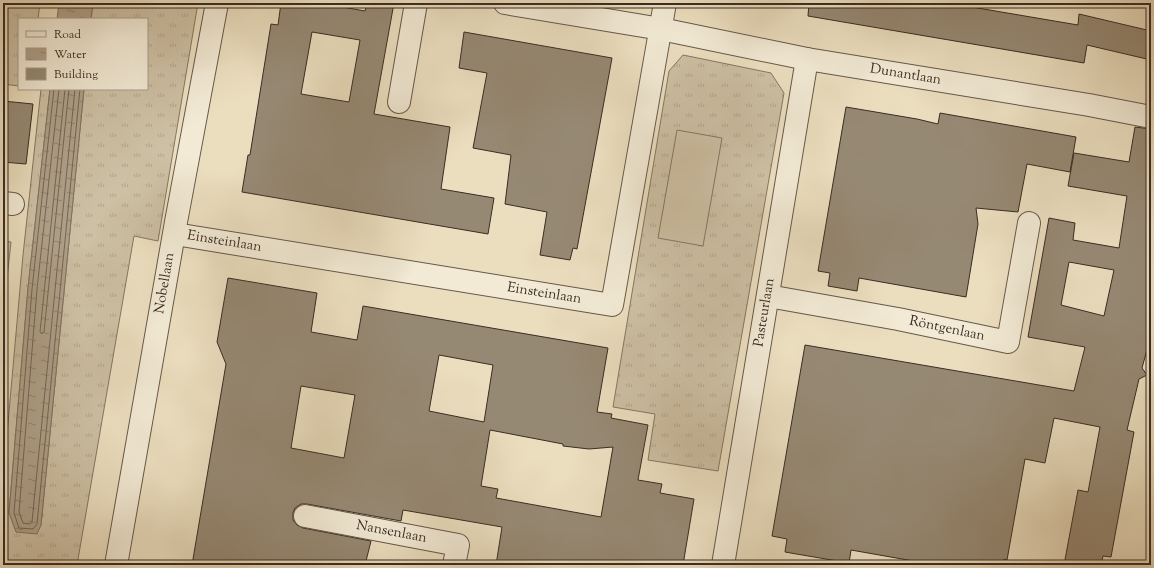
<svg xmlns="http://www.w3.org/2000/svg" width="1154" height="568" font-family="'Sorts Mill Goudy',serif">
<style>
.grass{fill:url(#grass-tufts);stroke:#847664}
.garden{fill:#cdc0a4;stroke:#847664}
.water{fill:url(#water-ripples);stroke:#807261}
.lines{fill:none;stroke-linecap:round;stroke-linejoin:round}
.shore{stroke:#746656;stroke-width:1}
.building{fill:#968974;stroke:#3a2c23;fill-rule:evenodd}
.minor-casing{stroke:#66584a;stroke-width:24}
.minor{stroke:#f2ead5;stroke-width:22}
.labels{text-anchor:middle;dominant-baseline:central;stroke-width:3;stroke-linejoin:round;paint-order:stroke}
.street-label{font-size:14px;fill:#3a2c23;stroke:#f2ead5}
</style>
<defs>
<pattern id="grass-tufts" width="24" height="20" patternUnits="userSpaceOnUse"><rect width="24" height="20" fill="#cdc0a4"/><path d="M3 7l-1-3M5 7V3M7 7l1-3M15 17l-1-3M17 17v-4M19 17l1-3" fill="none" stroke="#b1a58d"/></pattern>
<pattern id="water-ripples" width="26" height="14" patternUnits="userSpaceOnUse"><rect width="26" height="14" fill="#afa18a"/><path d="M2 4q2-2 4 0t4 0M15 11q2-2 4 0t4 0" fill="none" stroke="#8f8370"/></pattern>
</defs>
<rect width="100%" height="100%" fill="#ebdebf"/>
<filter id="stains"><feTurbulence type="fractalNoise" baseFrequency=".005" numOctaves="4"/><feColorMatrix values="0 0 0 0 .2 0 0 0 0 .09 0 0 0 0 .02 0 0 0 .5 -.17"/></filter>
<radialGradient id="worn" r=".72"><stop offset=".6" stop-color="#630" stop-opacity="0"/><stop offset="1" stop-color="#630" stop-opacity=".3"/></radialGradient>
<path class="grass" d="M 3,3 L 40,3 L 38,19 L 19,19 L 19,86 L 3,84 Z
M 93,3 L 198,3 L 158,241 L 134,236 L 77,565 L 3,565 L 3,479 L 23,255 L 41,89 L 50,89 L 28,288 L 9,513 L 41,525 L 84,89 L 147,89 L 147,19 L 91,19 Z
M 683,55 L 771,73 L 784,93 L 718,471 L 648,460 L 655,414 L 613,407 L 669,71 Z
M 3,241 L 11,242 L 3,315 Z"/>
<path class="garden" d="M 677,130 L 722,138 L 703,246 L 658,238 Z"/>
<path class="water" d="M 59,3 L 93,3 L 91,19 L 57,19 Z
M 50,89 L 84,89 L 41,525 L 37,534 L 16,532 L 9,513 L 28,288 Z"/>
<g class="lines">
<path class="shore" d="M 54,89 L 32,289 L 14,513 L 19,528 L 33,529 L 37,524 L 80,89
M 59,89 L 37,289 L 19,512 L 23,523 L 30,524 L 32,522 L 75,89
M 65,89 L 40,332 L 42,334 L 44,332 L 69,89"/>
</g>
<path class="building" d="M 281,3 L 320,3 L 365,11 L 367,3 L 394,3 L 374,114 L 450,127 L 441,189 L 494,198 L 488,234 L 242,192 L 248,155 L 250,155 L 271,24 L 278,25 ZM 312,32 L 360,40 L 349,102 L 301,94 Z
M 809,3 L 948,3 L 1078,25 L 1079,14 L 1151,31 L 1151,60 L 1087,45 L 1084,63 L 1002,49 L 808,16 Z
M 464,32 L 612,58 L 577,249 L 573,248 L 570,260 L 540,255 L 547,212 L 505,204 L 511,155 L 473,148 L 487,73 L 459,68 Z
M 3,101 L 33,104 L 26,164 L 3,162 Z
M 846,107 L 917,119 L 938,124 L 940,113 L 1076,137 L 1070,172 L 1027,164 L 1018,212 L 976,208 L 978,224 L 966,297 L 859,278 L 857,291 L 828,286 L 830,273 L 818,271 Z
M 1135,127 L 1151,129 L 1151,335 L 1142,368 L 1147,375 L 1139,379 L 1127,430 L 1134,432 L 1111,557 L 1103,556 L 1101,565 L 1064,565 L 1078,490 L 1088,492 L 1100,427 L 1054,418 L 1045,463 L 1025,459 L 1007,560 L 1004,559 L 1003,565 L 936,565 L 851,550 L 849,563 L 785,552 L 787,539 L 772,536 L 805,345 L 1074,391 L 1085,347 L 1028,337 L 1049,218 L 1075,223 L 1073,240 L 1119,248 L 1127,196 L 1068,186 L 1074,153 L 1129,162 ZM 1069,262 L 1114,270 L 1104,316 L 1061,305 Z
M 228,278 L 317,293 L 311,332 L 357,340 L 363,306 L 608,348 L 597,412 L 612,414 L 611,418 L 648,425 L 638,480 L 662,484 L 660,493 L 694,499 L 683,565 L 496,565 L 502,527 L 403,510 L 401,521 L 307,504 L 301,504 L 295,508 L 293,513 L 293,520 L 297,525 L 303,528 L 371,541 L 365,565 L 192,565 L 226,364 L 217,342 ZM 439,355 L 493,365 L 484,422 L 429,411 ZM 301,386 L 355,395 L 344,458 L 291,448 ZM 490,430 L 563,444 L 563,446 L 589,449 L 613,447 L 601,517 L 496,498 L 498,489 L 481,486 Z"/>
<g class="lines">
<g class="minor-casing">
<g id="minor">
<path id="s1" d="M 505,3 L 661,29 L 807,59 L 1089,105 L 1151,117"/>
<path d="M 399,102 L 416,3"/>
<path d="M 3,203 L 13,204"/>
<path id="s2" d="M 175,234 L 612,305 L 665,3"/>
<path id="s3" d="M 768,296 L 898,319 L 1008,342 L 1029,223"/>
<path id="s4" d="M 305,516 L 458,545 L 454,565"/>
<path id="s5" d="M 116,565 L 176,222 L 217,3"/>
<path id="s6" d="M 723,565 L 807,59"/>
</g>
</g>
<use href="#minor" class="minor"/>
</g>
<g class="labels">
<g class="street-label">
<text stroke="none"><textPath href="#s1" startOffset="407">Dunantlaan</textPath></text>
<text stroke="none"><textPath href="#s2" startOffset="50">Einsteinlaan</textPath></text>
<text stroke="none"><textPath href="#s5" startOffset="286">Nobellaan</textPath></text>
<text stroke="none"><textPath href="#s2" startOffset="374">Einsteinlaan</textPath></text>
<text stroke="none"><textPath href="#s6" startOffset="256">Pasteurlaan</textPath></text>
<text stroke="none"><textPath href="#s3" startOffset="182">Röntgenlaan</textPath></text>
<text stroke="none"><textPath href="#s4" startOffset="88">Nansenlaan</textPath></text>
</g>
</g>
<rect width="1154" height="568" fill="none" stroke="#ebdebf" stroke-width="16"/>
<rect x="4" y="4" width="1146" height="560" fill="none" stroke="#3a2c23" stroke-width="2"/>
<rect x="8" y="8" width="1138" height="552" fill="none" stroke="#3a2c23"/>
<rect x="18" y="18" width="130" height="72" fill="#f2ead5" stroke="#a89e8e"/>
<rect x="26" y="31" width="20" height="6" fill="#f2ead5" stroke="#a89e8e"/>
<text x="54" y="38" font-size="12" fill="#3a2c23">Road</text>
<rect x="26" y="48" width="20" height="12" fill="url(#water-ripples)" stroke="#a89e8e"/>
<text x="54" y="58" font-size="12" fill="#3a2c23">Water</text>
<rect x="26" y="68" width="20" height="12" fill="#968974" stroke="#a89e8e"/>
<text x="54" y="78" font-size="12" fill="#3a2c23">Building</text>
<rect width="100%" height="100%" filter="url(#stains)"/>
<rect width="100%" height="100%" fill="url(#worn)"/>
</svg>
